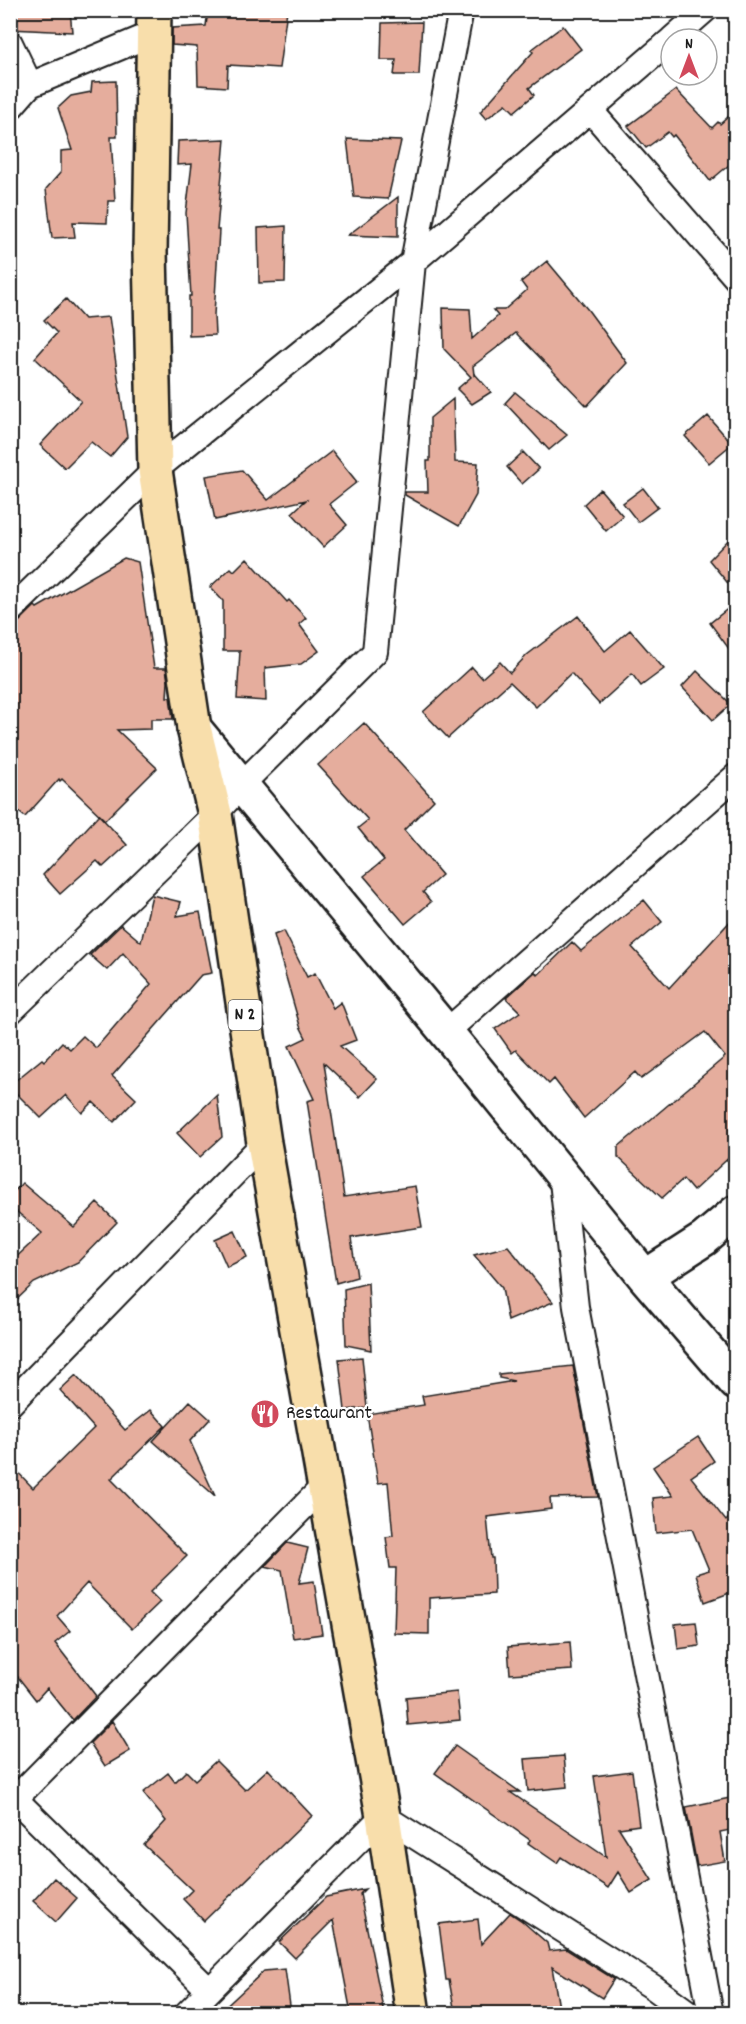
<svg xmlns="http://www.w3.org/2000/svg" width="746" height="2024" font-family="Dekko,sans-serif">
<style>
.building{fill:#e5ad9d;stroke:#1c1c1c;stroke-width:1.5}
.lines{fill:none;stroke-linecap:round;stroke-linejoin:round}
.street-casing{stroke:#1c1c1c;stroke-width:28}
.secondary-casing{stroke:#1c1c1c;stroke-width:38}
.primary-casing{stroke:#1c1c1c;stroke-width:38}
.street{stroke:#fff;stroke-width:24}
.secondary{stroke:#fff;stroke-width:33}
.primary{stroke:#f8deab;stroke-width:33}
.labels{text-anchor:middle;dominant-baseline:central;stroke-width:4.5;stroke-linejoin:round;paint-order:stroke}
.shield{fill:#fff;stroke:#606060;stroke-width:1.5}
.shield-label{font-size:18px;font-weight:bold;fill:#1c1c1c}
.poi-label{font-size:20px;fill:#1c1c1c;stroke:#fff;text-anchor:start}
</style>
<rect width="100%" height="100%" fill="#fff"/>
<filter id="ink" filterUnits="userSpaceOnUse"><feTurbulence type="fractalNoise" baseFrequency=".0167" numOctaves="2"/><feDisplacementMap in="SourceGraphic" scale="12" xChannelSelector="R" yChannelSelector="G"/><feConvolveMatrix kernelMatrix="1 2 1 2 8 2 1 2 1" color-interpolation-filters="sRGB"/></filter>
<g filter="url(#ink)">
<path class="building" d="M 10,10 L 70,10 L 72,32 L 10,29 Z
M 208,10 L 287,10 L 279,68 L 228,65 L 227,87 L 198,85 L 197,47 L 172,45 L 172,28 L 206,26 Z
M 422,22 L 419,75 L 394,75 L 396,60 L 381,60 L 382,23 Z
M 563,26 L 581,49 L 529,88 L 534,95 L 514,112 L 506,104 L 486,119 L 480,112 L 533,52 L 531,50 Z
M 116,81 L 117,137 L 111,137 L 115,201 L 108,201 L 107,223 L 73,222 L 75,237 L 52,238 L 46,189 L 61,172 L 61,151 L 72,150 L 58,108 L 71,96 L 91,92 L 92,82 Z
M 676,90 L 712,128 L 718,122 L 720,124 L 735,111 L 735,160 L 710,181 L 674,135 L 672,137 L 668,132 L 646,148 L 628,126 Z
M 225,139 L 217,230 L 219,230 L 214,315 L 215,335 L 189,336 L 189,296 L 191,296 L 186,213 L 192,164 L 177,165 L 178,141 Z
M 347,139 L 401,141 L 388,199 L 354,197 Z
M 398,197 L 398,237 L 348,235 Z
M 286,226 L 285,282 L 259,283 L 258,228 Z
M 547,261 L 588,310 L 627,363 L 587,406 L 516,333 L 473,366 L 474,375 L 475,374 L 491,392 L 472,404 L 457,389 L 471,377 L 444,349 L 443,308 L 470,309 L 472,339 L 498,316 L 493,310 L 504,310 L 527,290 L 521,282 Z
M 66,299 L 84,319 L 109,317 L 127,437 L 110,457 L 91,442 L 65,468 L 40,445 L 81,401 L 35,358 L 57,333 L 44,320 Z
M 515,392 L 567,435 L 549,450 L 505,403 Z
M 453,399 L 455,462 L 478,463 L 476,495 L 459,526 L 405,495 L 405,492 L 428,492 L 427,461 L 430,461 L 430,418 Z
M 708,416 L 732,444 L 709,463 L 685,436 Z
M 332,451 L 357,482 L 329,504 L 347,525 L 323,547 L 292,513 L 306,500 L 215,520 L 206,476 L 242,470 L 268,500 Z
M 523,452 L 539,469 L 522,484 L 507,467 Z
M 643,488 L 658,507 L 638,522 L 623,503 Z
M 600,489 L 623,516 L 606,531 L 584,504 Z
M 735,533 L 735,592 L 709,560 Z
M 124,558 L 138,562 L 154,668 L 166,668 L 168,682 L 167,697 L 170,697 L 173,719 L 151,719 L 151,729 L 117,730 L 157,768 L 105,820 L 62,779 L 60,781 L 59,779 L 25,817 L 10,805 L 10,626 L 20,621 L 35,606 L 37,608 Z
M 247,558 L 287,602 L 289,600 L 306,618 L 299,624 L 319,651 L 301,664 L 265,668 L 266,701 L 237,699 L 240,651 L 223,651 L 223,601 L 210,587 L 231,568 L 234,571 Z
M 735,603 L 735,657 L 710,623 Z
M 578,616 L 605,651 L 630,630 L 664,669 L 641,686 L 632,674 L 599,704 L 571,673 L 536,707 L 510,682 L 448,738 L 423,712 L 472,667 L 482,678 L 500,662 L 510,673 L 527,655 Z
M 697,671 L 731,704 L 713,720 L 682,687 Z
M 364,723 L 434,800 L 404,830 L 442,875 L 423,892 L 431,902 L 405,924 L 364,876 L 384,860 L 358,828 L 368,820 L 318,765 Z
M 99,815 L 127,845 L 103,867 L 97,861 L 60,894 L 43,875 Z
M 152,895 L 181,902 L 177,916 L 200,912 L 212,973 L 201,975 L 112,1076 L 136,1099 L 114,1122 L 93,1102 L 82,1113 L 66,1095 L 41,1118 L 10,1087 L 10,1085 L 42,1059 L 44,1061 L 62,1042 L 70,1049 L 83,1036 L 96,1048 L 151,984 L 123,953 L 107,970 L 90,955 L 121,925 L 141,942 Z
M 644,900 L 662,922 L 632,947 L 669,988 L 735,916 L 735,1152 L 693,1191 L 683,1179 L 662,1198 L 618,1157 L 618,1147 L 725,1057 L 705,1032 L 641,1079 L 635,1072 L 584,1118 L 554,1079 L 549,1084 L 516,1050 L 512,1053 L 495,1029 L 520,1012 L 506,998 L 535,972 L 538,975 L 572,942 L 581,951 Z
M 284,931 L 307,977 L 315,973 L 333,1008 L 341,1002 L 356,1040 L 340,1046 L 377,1079 L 360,1097 L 324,1063 L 344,1197 L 415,1186 L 422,1227 L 351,1238 L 357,1277 L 336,1283 L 307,1101 L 314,1099 L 289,1046 L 306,1038 L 300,1026 L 274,935 Z
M 217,1095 L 222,1137 L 200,1157 L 177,1133 Z
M 22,1183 L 74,1227 L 97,1203 L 117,1222 L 78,1262 L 34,1283 L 10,1306 L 10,1263 L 42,1233 L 10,1206 L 10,1196 Z
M 235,1231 L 247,1257 L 227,1267 L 215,1240 Z
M 508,1246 L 553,1302 L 508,1321 L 502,1288 L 474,1255 Z
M 368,1283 L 371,1350 L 346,1345 L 344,1289 Z
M 362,1357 L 367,1408 L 345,1410 L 339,1359 Z
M 573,1366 L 598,1497 L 550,1498 L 551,1509 L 487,1517 L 491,1558 L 493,1558 L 494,1594 L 429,1598 L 429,1634 L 394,1633 L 396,1568 L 390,1568 L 386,1537 L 393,1536 L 388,1482 L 378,1483 L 367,1414 L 424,1405 L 422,1396 L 514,1381 L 499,1378 L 499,1374 Z
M 76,1375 L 125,1430 L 151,1410 L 165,1426 L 111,1479 L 187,1556 L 150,1592 L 160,1602 L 132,1629 L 87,1583 L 57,1616 L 70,1631 L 55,1643 L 96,1696 L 73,1720 L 47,1688 L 36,1700 L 10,1667 L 10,1464 L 33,1488 L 94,1428 L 60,1390 Z
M 190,1401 L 210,1419 L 190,1441 L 215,1496 L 153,1441 Z
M 698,1437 L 714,1461 L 691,1477 L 726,1521 L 735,1512 L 735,1591 L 705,1602 L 696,1574 L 709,1570 L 692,1529 L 656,1533 L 653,1498 L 673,1496 L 653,1467 Z
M 287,1543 L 308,1548 L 299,1583 L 314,1581 L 322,1634 L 293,1638 L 282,1570 L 265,1566 Z
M 696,1622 L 699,1646 L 678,1649 L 675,1624 Z
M 570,1642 L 572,1670 L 510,1674 L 508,1647 Z
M 457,1692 L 460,1720 L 408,1725 L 406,1697 Z
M 112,1721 L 130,1751 L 105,1766 L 90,1743 Z
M 455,1746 L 520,1792 L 510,1792 L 606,1857 L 594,1776 L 632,1771 L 639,1825 L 619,1828 L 652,1880 L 631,1893 L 618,1872 L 608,1888 L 561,1857 L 557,1863 L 528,1843 L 530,1840 L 435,1773 Z
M 564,1756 L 567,1787 L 528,1791 L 525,1759 Z
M 216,1761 L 245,1790 L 268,1769 L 312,1816 L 204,1921 L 183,1899 L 192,1890 L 144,1845 L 166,1821 L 143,1793 L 168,1773 L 175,1782 L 186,1771 L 195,1780 Z
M 735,1797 L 735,1829 L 720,1832 L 725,1861 L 697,1866 L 686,1807 Z
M 54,1878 L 77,1898 L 56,1922 L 33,1901 Z
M 365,1889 L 360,1894 L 384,2013 L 351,2013 L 333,1920 L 295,1958 L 279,1942 L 326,1897 Z
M 510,1913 L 522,1921 L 547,1943 L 549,1951 L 566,1949 L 614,1979 L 602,1998 L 552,1967 L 559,2008 L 529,2013 L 455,2013 L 449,1980 L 446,1980 L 439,1924 L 478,1919 L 481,1944 Z
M 285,1969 L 291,2013 L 219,2013 L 264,1971 Z"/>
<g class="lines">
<g class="street-casing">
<path id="street" d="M 672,39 L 705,10
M 10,43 L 30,85
M 10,108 L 30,85 L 152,34
M 591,111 L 736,278
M 10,611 L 155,470 L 413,262 L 671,40
M 10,1012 L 215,814 L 242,784 L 375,652 L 413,262 L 461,10
M 446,1032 L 736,776
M 561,1172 L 576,1307 L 711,2014
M 10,1404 L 264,1143
M 10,1794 L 209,1990
M 10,1804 L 325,1485
M 186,2014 L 383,1816 L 653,1987 L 690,2014"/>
</g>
<g class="secondary-casing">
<path id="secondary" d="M 194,728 L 446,1032 L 645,1277 L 736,1383
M 645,1277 L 704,1239 L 736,1212"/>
</g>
<g class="primary-casing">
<path id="primary" d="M 154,10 L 150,252 L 155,470 L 194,728 L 215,814 L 264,1143 L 383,1816 L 413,2014"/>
</g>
<use href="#street" class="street"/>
<use href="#secondary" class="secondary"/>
<use href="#primary" class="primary"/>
</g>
</g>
<defs>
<g id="restaurant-disc" transform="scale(1.5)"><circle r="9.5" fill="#d1495b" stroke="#fff"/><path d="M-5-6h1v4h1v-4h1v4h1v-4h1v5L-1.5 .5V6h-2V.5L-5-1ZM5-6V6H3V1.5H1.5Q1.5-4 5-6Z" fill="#fff"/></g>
</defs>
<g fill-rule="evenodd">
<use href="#restaurant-disc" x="265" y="1414"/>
</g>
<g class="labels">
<rect class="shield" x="228.5" y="1000" width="33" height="30" rx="4.5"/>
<g class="shield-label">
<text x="245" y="1015">N 2</text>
</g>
<g class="poi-label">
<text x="286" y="1414">Restaurant</text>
</g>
</g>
<rect width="746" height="2024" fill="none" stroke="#fff" stroke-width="36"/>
<rect x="18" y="18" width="710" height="1988" fill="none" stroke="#1c1c1c" stroke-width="2" filter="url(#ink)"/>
<g transform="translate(689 57)"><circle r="28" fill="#ffffff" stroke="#a4a4a4" stroke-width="1.5"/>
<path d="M0-4.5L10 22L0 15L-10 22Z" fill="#d1495b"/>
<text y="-9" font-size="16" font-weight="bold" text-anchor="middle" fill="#1c1c1c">N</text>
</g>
</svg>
